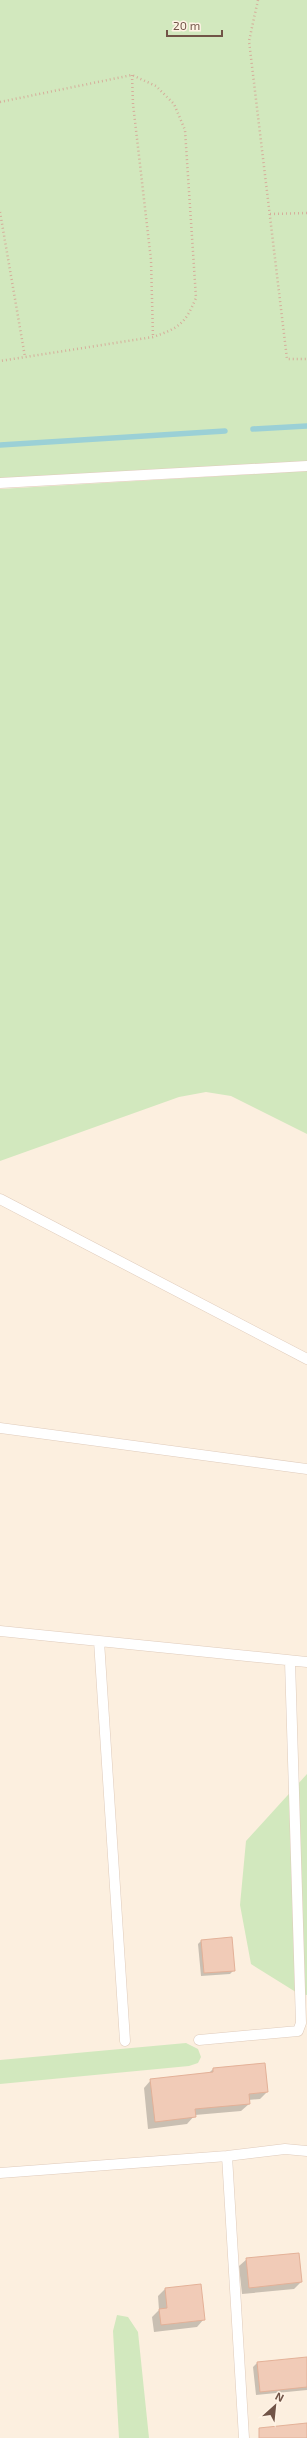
<svg xmlns="http://www.w3.org/2000/svg" width="307" height="2438" font-family="'Exo 2',sans-serif">
<style>
.green{fill:#d2e8be}
.shadow{fill:#0003}
.lines{fill:none;stroke-linecap:round;stroke-linejoin:round}
.stream{stroke:#9bd0d6;stroke-width:5.5}
.building{fill:#f1cbb7;stroke:#e3b198}
.lane-casing{stroke:#dfcbbb;stroke-width:11}
.path{stroke:#d5ae9b;stroke-width:2.5;stroke-dasharray:1 3;stroke-linecap:butt}
.lane{stroke:#fff;stroke-width:10}
</style>
<rect width="100%" height="100%" fill="#fcefdf"/>
<path class="green" d="M 0,0 L 307,0 L 307,462 L 0,479 Z
M 307,471 L 307,1134 L 231,1096 L 206,1092 L 179,1097 L 0,1161 L 0,489 Z
M 307,1774 L 307,1995 L 299,1994 L 251,1964 L 240,1905 L 246,1841 Z
M 186,2043 L 198,2049 L 201,2057 L 198,2063 L 189,2066 L 0,2084 L 0,2060 Z
M 117,2315 L 128,2317 L 138,2332 L 149,2438 L 119,2438 L 113,2331 Z"/>
<path class="shadow" d="M 202,1940 L 234,1970 L 230,1974 L 201,1976 L 198,1944 Z
M 213,2069 L 267,2092 L 260,2099 L 248,2100 L 249,2104 L 241,2111 L 195,2115 L 187,2124 L 148,2129 L 144,2088 L 151,2080 L 209,2073 Z
M 247,2259 L 301,2282 L 294,2289 L 242,2294 L 239,2266 Z
M 165,2289 L 204,2319 L 197,2327 L 154,2332 L 152,2317 L 159,2310 L 158,2296 Z
M 307,2358 L 307,2390 L 256,2395 L 253,2367 L 257,2363 Z"/>
<g class="lines">
<path class="stream" d="M 253,429 L 307,426
M 0,445 L 225,431"/>
</g>
<path class="building" d="M 232,1937 L 235,1971 L 204,1973 L 201,1940 Z
M 265,2063 L 268,2092 L 249,2094 L 250,2104 L 195,2109 L 196,2117 L 155,2122 L 150,2079 L 213,2072 L 213,2068 Z
M 299,2253 L 302,2282 L 249,2288 L 246,2258 Z
M 201,2284 L 205,2320 L 161,2325 L 159,2309 L 167,2308 L 165,2288 Z
M 307,2357 L 307,2387 L 260,2392 L 257,2362 Z
M 307,2423 L 307,2438 L 259,2438 L 259,2428 Z"/>
<g class="lines">
<g class="lane-casing">
<path id="lane" d="M 0,483 L 307,466
M 0,1199 L 307,1359
M 0,1428 L 307,1469
M 0,1631 L 307,1662
M 99,1641 L 125,2041
M 199,2040 L 298,2031 L 301,2023 L 290,1661
M 227,2156 L 244,2438
M 0,2173 L 227,2156 L 285,2149 L 307,2151"/>
</g>
<path class="path" d="M 258,0 L 249,41 L 287,359 L 307,359
M 132,75 L 133,104 L 151,260 L 153,337
M 0,102 L 132,75 L 156,86 L 174,104 L 185,130 L 196,298 C 185,324 179,328 153,337 L 0,361
M 0,212 L 25,357
M 270,214 L 307,213"/>
<use href="#lane" class="lane"/>
</g>
<g transform="translate(275 2406) rotate(27)" stroke="#fff3e5" stroke-width="3" paint-order="stroke">
<path d="M0-3L7 15L0 10L-7 15Z" fill="#715447"/>
<text y="-6" font-size="11" font-weight="bold" text-anchor="middle" fill="#715447">N</text>
</g>
<path d="M167 30v6h55v-6" fill="none" stroke="#715447" stroke-width="2"/>
<text x="173" y="30" font-size="12" fill="#715447" stroke="#fff3e5" stroke-width="3" paint-order="stroke">20 m</text>
</svg>
